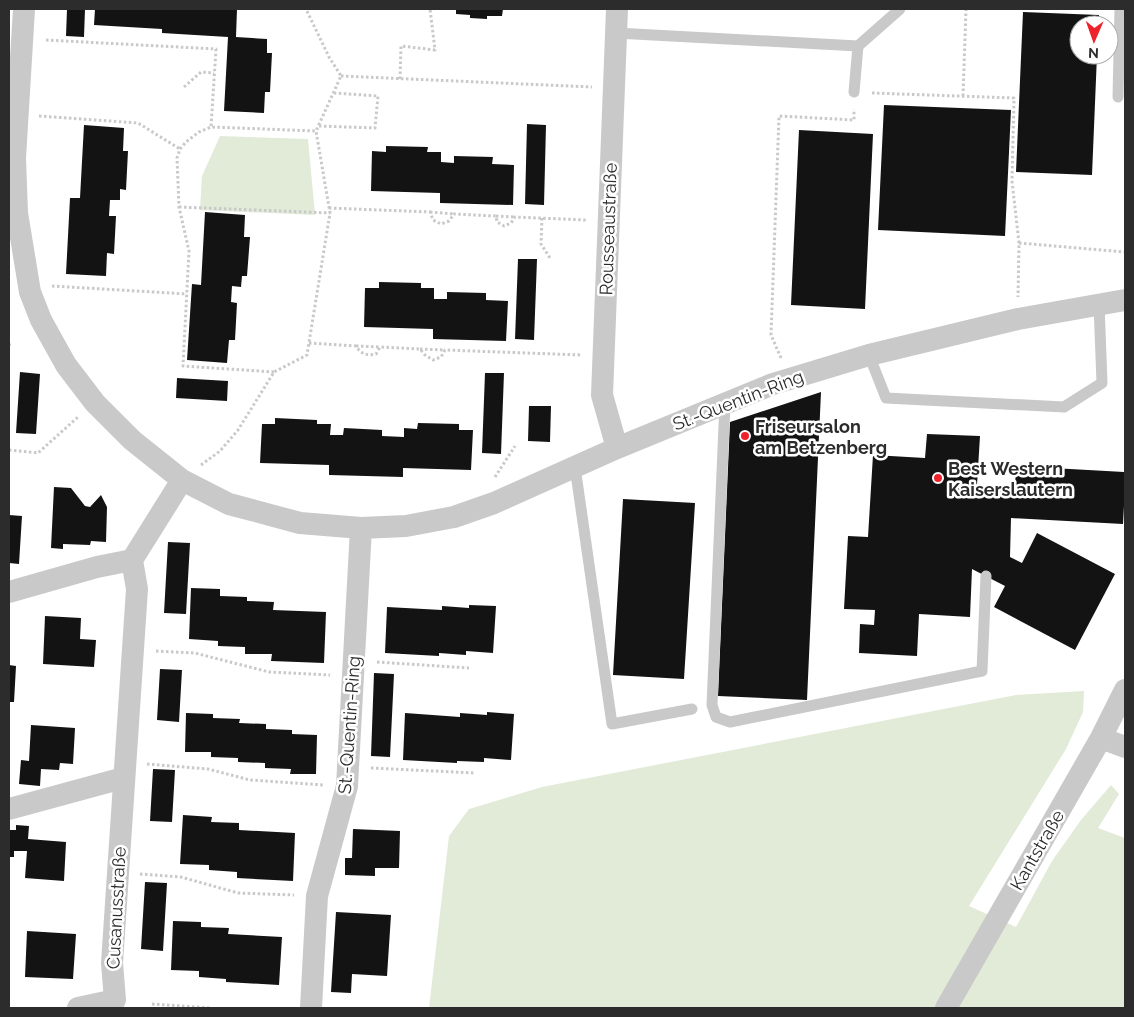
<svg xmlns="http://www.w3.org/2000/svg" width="1134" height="1017" font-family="Raleway,sans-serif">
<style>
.green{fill:#e1ebd8}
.building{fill:#131313}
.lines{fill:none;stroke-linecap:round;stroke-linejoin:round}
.path{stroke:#c9c9c9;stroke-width:3;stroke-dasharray:2.5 2.5;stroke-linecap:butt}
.service{stroke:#c9c9c9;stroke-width:11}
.minor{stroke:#c9c9c9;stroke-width:22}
.poi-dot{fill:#ee222a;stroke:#fff;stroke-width:2}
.labels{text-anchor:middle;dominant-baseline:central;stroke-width:5;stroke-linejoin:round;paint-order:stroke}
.street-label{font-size:18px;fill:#2c2c2c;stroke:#fff}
.poi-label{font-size:18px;font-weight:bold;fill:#2c2c2c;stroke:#fff;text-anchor:start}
</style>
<rect width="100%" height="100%" fill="#fff"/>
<path class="green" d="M 220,136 L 308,139 L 315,215 L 200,210 L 202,176 Z
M 1084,691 L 1083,712 L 1066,749 L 969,906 L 1016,927 L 1052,861 L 1081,820 L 1111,785 L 1119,794 L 1098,828 L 1125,838 L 1125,1008 L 429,1008 L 449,836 L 469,809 L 542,787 L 1016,695 Z"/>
<path class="building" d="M 67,9 L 85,9 L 84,37 L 66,36 Z
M 95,9 L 237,9 L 236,37 L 267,39 L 267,53 L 272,53 L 270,92 L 265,92 L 264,113 L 224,111 L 228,37 L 162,33 L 162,29 L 94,25 Z
M 456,9 L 503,9 L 502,16 L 487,16 L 487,19 L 470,18 L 470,15 L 456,14 Z
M 1023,12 L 1099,15 L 1099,25 L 1079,25 L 1079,55 L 1097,55 L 1092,175 L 1016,172 Z
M 884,105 L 1011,110 L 1005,236 L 878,230 Z
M 527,124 L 546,125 L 544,205 L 525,204 Z
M 84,125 L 124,128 L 123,151 L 128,151 L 126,190 L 120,189 L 120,200 L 110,200 L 109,216 L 116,216 L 114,254 L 107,253 L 106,276 L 66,274 L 70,198 L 80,198 Z
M 799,130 L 873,134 L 865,309 L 791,305 Z
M 386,146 L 428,147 L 427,152 L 441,152 L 441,162 L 454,163 L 454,156 L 493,157 L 492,164 L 514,165 L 513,205 L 440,203 L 440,193 L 371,191 L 372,151 L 386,152 Z
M 205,212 L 245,215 L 244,237 L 250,237 L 247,276 L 242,276 L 241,287 L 232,286 L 231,302 L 237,303 L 235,340 L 229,340 L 227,363 L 187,360 L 192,284 L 201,285 Z
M 518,259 L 537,259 L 534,340 L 515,339 Z
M 379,282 L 421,283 L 421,288 L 434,288 L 434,299 L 447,299 L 447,292 L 486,293 L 486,300 L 508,301 L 506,341 L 433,339 L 433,329 L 364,327 L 365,288 L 379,288 Z
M 20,372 L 40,374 L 36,434 L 16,433 Z
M 485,373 L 504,373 L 501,454 L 482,453 Z
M 177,378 L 228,381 L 227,401 L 176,398 Z
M 821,392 L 807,700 L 718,696 L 730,422 Z
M 529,406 L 551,406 L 550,442 L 528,441 Z
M 275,418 L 317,420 L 317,424 L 331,424 L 330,435 L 343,435 L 344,428 L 382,430 L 382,436 L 404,437 L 404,428 L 417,429 L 418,423 L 459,424 L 459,430 L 473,430 L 471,470 L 403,468 L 403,477 L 329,475 L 329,465 L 260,463 L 262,424 L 275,424 Z
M 927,434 L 980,436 L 977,485 L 1015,487 L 1016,466 L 1124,472 L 1125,506 L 1124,506 L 1123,524 L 1011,518 L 1010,557 L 1022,563 L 1037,533 L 1115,574 L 1075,650 L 994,607 L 1005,586 L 972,569 L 970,617 L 919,614 L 917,656 L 859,653 L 860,624 L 874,625 L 875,610 L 844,609 L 848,536 L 868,537 L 873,455 L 925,458 Z
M 54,487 L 71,488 L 85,506 L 90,507 L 101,495 L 107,507 L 106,542 L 91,541 L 90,545 L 63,544 L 63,549 L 51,548 Z
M 623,499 L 695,503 L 684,679 L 613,675 Z
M 9,515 L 22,516 L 19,564 L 9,563 Z
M 168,542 L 190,543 L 186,614 L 164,613 Z
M 191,588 L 220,589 L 220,596 L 247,597 L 247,601 L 274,602 L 273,610 L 326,612 L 324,663 L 271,661 L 272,654 L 245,654 L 245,647 L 218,646 L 218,641 L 189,639 Z
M 469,605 L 496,606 L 493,653 L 466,651 L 466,655 L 439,653 L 439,656 L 385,653 L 387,607 L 442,610 L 442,606 L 469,608 Z
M 45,616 L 81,618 L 80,639 L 96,640 L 94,667 L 43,664 Z
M 9,665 L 16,666 L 14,702 L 9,702 Z
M 160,669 L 182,670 L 179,722 L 157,720 Z
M 374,673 L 394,674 L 390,757 L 371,756 Z
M 487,712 L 514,714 L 511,760 L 484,758 L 484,762 L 457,761 L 457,763 L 403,760 L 405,713 L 460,717 L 460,713 L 487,715 Z
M 186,713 L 213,714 L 213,718 L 240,719 L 239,723 L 266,724 L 266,729 L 292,730 L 292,734 L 317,735 L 316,774 L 290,774 L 291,769 L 265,768 L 265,763 L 238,762 L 238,758 L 211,757 L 211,752 L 185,752 Z
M 31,725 L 75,728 L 73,764 L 60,763 L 59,770 L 41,769 L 40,786 L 19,784 L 21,760 L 29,761 Z
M 153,769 L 175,770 L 172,822 L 150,821 Z
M 183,815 L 212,817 L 211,822 L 239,823 L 239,830 L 295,833 L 293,881 L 237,878 L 237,872 L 209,870 L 209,865 L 180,864 Z
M 16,825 L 29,826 L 28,839 L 66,842 L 64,881 L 25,878 L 27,851 L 14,851 L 14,857 L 9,857 L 9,830 L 16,830 Z
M 353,829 L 400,831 L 399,868 L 375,868 L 375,876 L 345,875 L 345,858 L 352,858 Z
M 145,882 L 167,883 L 163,951 L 141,949 Z
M 336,912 L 391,915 L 387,976 L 352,974 L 351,993 L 331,992 Z
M 173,921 L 201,922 L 201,927 L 229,928 L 228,934 L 282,937 L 279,985 L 226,982 L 226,979 L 199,977 L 199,971 L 171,970 Z
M 27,931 L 76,934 L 73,979 L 25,977 Z"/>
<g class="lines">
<path class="path" d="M 46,40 L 216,49 L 211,127
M 341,76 L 592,87
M 400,79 L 401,46 L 435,50 L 430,9
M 184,87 L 201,72 L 214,73
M 872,93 L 1014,98 L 1012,181 L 1019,243 L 1018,297
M 963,96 L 966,9
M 39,116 L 138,123 L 180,149
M 319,126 L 375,128 L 378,96 L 334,93
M 179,207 L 330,213
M 329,208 L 430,212 L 433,220 L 441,224 L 449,221 L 454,214 L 496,216 L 497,222 L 504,226 L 511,223 L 515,217 L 586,220
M 430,212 L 454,214
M 496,216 L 515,217
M 542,218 L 541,244 L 550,258
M 1019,243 L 1125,252
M 52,286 L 187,294
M 309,343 L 356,346 C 361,354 367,356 376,354 L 380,347 L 420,349 L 425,355 L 433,360 L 441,357 L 445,350 L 581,355
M 9,344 L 10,346
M 356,346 L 380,347
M 420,349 L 445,350
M 781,358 L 771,335 L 779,116 L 854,120 L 854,109
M 274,372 L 183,366 L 189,251 L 179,207 L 177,158 L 180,149 L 186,142 L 199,132 L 211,127 L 316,131
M 9,450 L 38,453 L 78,417
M 201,465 L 220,451 L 238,430 L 274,372 L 307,355 L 330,213 L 316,131 L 341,76 L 329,57 L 306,9
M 495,477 L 515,446
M 156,651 L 195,653 L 269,672 L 330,675
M 377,662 L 469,668
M 147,764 L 208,769 L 250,780 L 324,785
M 371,768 L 475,773
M 140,874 L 181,877 L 238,893 L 294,895
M 152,1004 L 211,1008"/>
<path class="service" d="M 616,33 L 858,46
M 854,92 L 858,46 L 900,9
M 1118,97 L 1120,9
M 869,355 L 886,398 L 1064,407 L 1102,383 L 1099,304
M 725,403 L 712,705 L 716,717 L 730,722 L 982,671 L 986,576
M 575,467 L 612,724 L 692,709"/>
<path class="minor" d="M 24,9 L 15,158 L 17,213 L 30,292 L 41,320 L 66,365 L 95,403 L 132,440 L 182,480 L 229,504 L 300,523 L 361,528 L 406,526 L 454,517 L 494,503 L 617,448 L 773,384 L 869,355 L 1018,319 L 1125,300
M 617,9 L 602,395 L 617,448
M 9,592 L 97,567 L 132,560
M 1101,738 L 1125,747
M 9,809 L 123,778
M 78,1008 L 115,1000 L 112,963 L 137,589 L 132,560 L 182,480
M 311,1008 L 317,896 L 347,786 L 361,528
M 946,1008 L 1101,738 L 1125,690"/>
</g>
<g class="poi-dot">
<circle cx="745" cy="436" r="5"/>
<circle cx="938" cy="478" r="5"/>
</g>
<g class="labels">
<g class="street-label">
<text transform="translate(608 229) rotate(-88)">Rousseaustraße</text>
<text transform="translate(738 400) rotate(-21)">St.-Quentin-Ring</text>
<text transform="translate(349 725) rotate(-86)">St.-Quentin-Ring</text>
<text transform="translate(1037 850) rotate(-60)">Kantstraße</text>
<text transform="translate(116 908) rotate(-87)">Cusanusstraße</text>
</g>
<g class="poi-label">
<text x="755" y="426">Friseursalon<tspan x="755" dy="21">am Betzenberg</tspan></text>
<text x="948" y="468">Best Western<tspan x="948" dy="21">Kaiserslautern</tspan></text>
</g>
</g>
<rect width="1134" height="1017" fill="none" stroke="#2c2c2c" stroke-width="20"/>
<g transform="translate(1094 40) rotate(182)"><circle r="24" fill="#ffffff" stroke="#ababab"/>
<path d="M0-4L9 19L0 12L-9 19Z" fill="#ee222a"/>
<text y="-8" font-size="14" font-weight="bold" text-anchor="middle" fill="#2c2c2c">N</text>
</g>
</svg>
